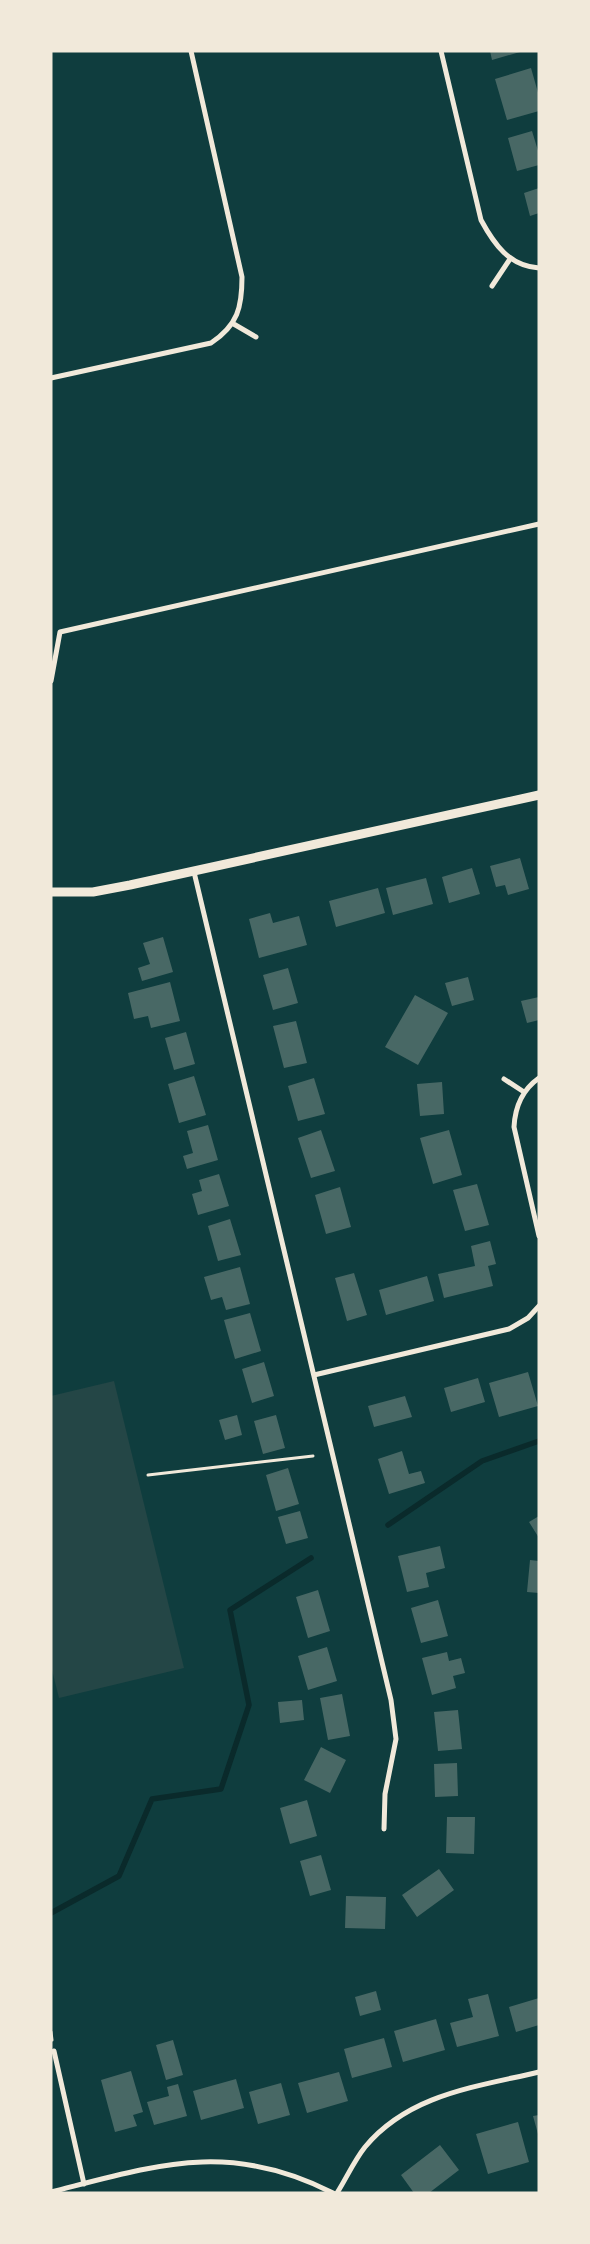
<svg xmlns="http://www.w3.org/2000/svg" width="590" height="2244" font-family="'DejaVu Sans',sans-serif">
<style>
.green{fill:#244646}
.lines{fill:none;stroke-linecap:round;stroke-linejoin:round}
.stream{stroke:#0a2a2b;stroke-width:5.5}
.building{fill:#486865}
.path{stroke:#f1e9da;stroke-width:3}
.minor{stroke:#f1e9da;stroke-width:5}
.tertiary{stroke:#f1e9da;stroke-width:9}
</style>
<rect width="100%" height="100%" fill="#0f3d3e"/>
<path class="green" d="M 114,1381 L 184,1668 L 59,1698 L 51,1666 L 51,1396 Z"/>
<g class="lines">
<path class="stream" d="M 388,1525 L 482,1461 L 539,1441
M 51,1913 L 119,1876 L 152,1799 L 221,1789 L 249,1705 L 230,1610 L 311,1558"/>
</g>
<path class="building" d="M 490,51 L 520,51 L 520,52 L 492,60 Z
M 531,68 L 539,96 L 539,111 L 507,120 L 495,79 Z
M 532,131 L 539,154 L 539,165 L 517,171 L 508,138 Z
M 539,188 L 539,213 L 530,216 L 524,193 Z
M 520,858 L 529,889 L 508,895 L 505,885 L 496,887 L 490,866 Z
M 472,868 L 480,894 L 449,903 L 442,877 Z
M 426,878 L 433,904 L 393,915 L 386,888 Z
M 378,888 L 385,913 L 336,927 L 329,901 Z
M 270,913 L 273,923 L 299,916 L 307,945 L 259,958 L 249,919 Z
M 163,937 L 173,972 L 142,981 L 138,968 L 150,964 L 143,943 Z
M 288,968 L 298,1003 L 273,1010 L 263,975 Z
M 468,977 L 474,1000 L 452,1006 L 445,983 Z
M 170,982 L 180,1021 L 151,1028 L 148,1016 L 134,1019 L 128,993 Z
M 415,995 L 448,1013 L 418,1065 L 385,1047 Z
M 539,997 L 539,1020 L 527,1023 L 521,1001 Z
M 296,1021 L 307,1063 L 284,1068 L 273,1026 Z
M 186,1032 L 195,1064 L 174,1070 L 165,1038 Z
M 194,1076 L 206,1115 L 179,1123 L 168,1084 Z
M 314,1078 L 325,1114 L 298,1121 L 288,1086 Z
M 442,1082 L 444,1114 L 420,1116 L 417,1084 Z
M 208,1125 L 218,1160 L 187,1169 L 183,1156 L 193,1153 L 187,1131 Z
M 321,1130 L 335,1171 L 311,1178 L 298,1138 Z
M 449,1130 L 462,1175 L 433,1184 L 420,1138 Z
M 219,1174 L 229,1206 L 198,1215 L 192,1194 L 202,1191 L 199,1180 Z
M 477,1184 L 489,1225 L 465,1231 L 453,1190 Z
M 340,1187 L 351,1227 L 326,1234 L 315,1195 Z
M 230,1219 L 241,1255 L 218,1261 L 208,1226 Z
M 490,1241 L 496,1264 L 488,1266 L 493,1286 L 444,1298 L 438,1274 L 475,1266 L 471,1246 Z
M 240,1267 L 250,1304 L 226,1310 L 222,1297 L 211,1300 L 204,1277 Z
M 354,1273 L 367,1315 L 347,1321 L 335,1278 Z
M 427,1276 L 434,1301 L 386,1315 L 379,1290 Z
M 250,1313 L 261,1351 L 235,1359 L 224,1320 Z
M 264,1362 L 274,1396 L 252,1403 L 242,1369 Z
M 528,1372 L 538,1406 L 499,1417 L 489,1383 Z
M 478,1378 L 485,1402 L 451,1412 L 444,1388 Z
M 405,1396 L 412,1417 L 374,1427 L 368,1406 Z
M 237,1415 L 242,1435 L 225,1440 L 219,1420 Z
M 276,1415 L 285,1448 L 263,1454 L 254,1421 Z
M 402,1451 L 409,1474 L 421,1471 L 425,1483 L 389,1494 L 378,1459 Z
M 288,1468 L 299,1504 L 276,1511 L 266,1475 Z
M 300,1511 L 308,1538 L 286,1544 L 278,1517 Z
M 539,1516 L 539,1538 L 529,1522 Z
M 440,1546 L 445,1568 L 426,1573 L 429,1587 L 407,1592 L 398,1556 Z
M 530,1560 L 539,1561 L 539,1593 L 527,1592 Z
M 318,1590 L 330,1631 L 308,1638 L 296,1597 Z
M 438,1600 L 448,1636 L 421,1643 L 411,1608 Z
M 327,1647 L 337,1681 L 308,1690 L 298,1656 Z
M 447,1652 L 449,1661 L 461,1658 L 465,1673 L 453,1676 L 456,1688 L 432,1695 L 422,1658 Z
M 342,1694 L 350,1736 L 328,1740 L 320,1698 Z
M 302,1700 L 304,1720 L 280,1723 L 278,1702 Z
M 458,1710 L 462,1749 L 438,1751 L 434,1712 Z
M 321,1747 L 346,1760 L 330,1793 L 304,1780 Z
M 457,1763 L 458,1796 L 435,1797 L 434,1764 Z
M 307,1800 L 317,1836 L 290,1844 L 280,1808 Z
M 447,1817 L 475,1817 L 474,1854 L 446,1853 Z
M 321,1855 L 331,1890 L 310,1896 L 300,1861 Z
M 439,1869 L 454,1890 L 417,1917 L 402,1895 Z
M 346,1896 L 386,1897 L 385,1929 L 345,1928 Z
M 376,1991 L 381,2010 L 360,2016 L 355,1997 Z
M 488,1994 L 499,2036 L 457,2047 L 450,2023 L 473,2017 L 468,1999 Z
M 539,1998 L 539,2025 L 516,2032 L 509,2007 Z
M 436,2019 L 445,2050 L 403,2062 L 394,2031 Z
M 384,2038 L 392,2067 L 352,2078 L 344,2049 Z
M 173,2040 L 183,2075 L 166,2080 L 156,2045 Z
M 131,2071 L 143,2112 L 133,2115 L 137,2126 L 115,2132 L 101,2080 Z
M 339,2072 L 348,2101 L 307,2113 L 298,2083 Z
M 236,2079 L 244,2108 L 201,2120 L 193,2091 Z
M 281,2083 L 290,2115 L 258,2124 L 249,2092 Z
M 178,2084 L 187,2116 L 154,2125 L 147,2102 L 169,2096 L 167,2087 Z
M 539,2115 L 539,2134 L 538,2134 L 533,2116 Z
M 518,2122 L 529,2162 L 488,2174 L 476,2134 Z
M 440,2145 L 459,2170 L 429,2193 L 414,2193 L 401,2175 Z"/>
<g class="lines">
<path class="path" d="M 148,1475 L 313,1456
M 51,2032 L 52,2040"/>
<path class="minor" d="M 441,51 L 481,220 C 494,244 509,266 539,268
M 492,286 L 510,259
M 232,323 L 256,337
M 51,378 L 211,343 C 238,325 242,307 242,277 L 191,51
M 51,681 L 60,632 L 539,524
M 194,872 L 391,1700 L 396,1739 L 385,1794 L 384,1829
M 539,1078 C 522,1090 515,1107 514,1127 L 539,1236
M 504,1079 L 524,1092
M 314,1375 L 509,1329 L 528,1318 L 539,1306
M 54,2051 L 84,2184
M 51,2192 C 157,2165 229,2140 333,2193
M 337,2193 C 347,2177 354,2161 365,2147 C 409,2094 476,2087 539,2072"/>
<path class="tertiary" d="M 51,892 L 93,892 L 130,885 L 539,795"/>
</g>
<rect width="590" height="2244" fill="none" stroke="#f1e9da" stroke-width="105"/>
</svg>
